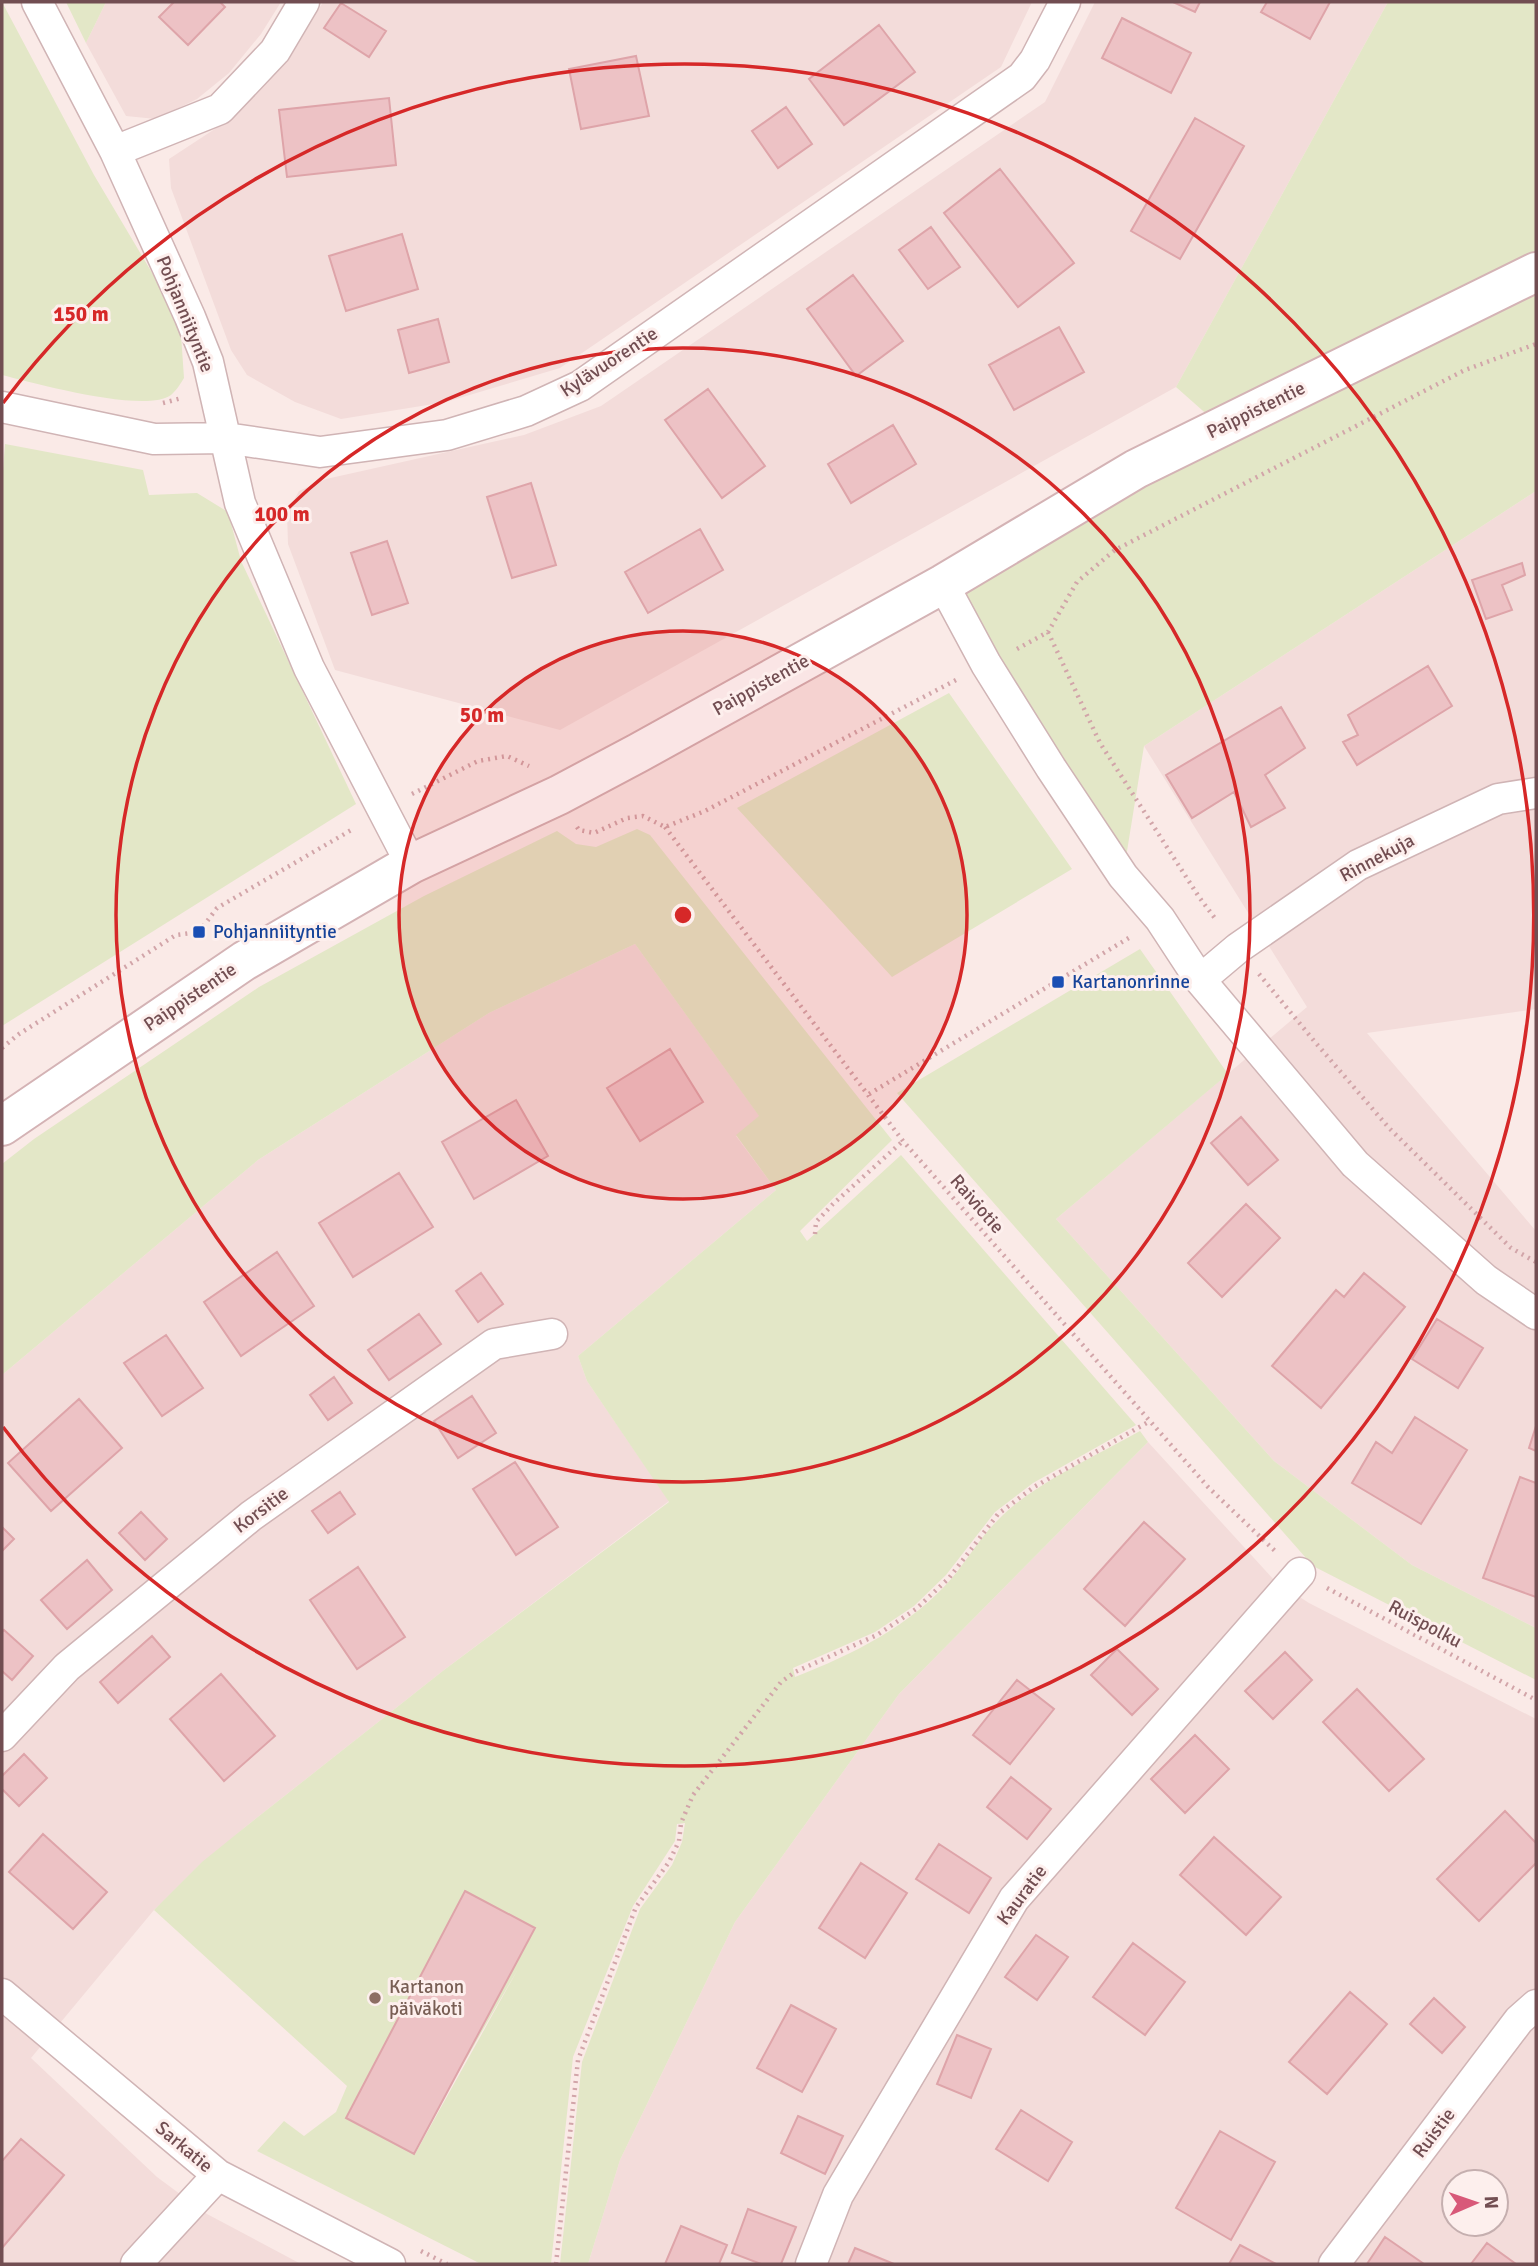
<svg xmlns="http://www.w3.org/2000/svg" width="1538" height="2266" font-family="Signika,sans-serif">
<style>
.residential{fill:#f3dcda;fill-rule:evenodd}
.green{fill:#e3e7c7;fill-rule:evenodd}
.building{fill:#edc2c5;stroke:#dea4a9;stroke-width:2}
.lines{fill:none;stroke-linecap:round;stroke-linejoin:round}
.street-casing{stroke:#d0b4b5;stroke-width:33}
.secondary-casing{stroke:#d4b3b5;stroke-width:42}
.path{stroke:#d2a5a9;stroke-width:4.5;stroke-dasharray:2 5;stroke-linecap:butt}
.street{stroke:#fff;stroke-width:30}
.secondary{stroke:#fff;stroke-width:38}
.ring{fill:none;stroke:#d62828;stroke-width:3.5}
.transit-dot{fill:#1a4fb4;stroke:#fdefed;stroke-width:2.5}
.education-dot{fill:#8d6e63;stroke:#fdefed;stroke-width:2.5}
.labels{text-anchor:middle;dominant-baseline:central;stroke-width:6;stroke-linejoin:round;paint-order:stroke}
.street-label{font-size:19px;fill:#724e52;stroke:#fdefed}
.transit-label{font-size:19px;fill:#164399;stroke:#fdefed;text-anchor:start}
.education-label{font-size:19px;fill:#785e54;stroke:#fdefed;text-anchor:start}
.centre{fill:#d62828;stroke:#fdefed;stroke-width:3.5}
.ring-label{font-size:21px;text-anchor:middle;font-weight:bold;fill:#d62828;stroke:#fdefed;stroke-width:6;stroke-linejoin:round;paint-order:stroke}
</style>
<rect width="100%" height="100%" fill="#faeae7"/>
<path class="residential" d="M 106,2 L 281,2 L 261,34 L 229,73 L 197,99 L 156,119 L 126,116 L 86,43 Z
M 323,2 L 1032,2 L 1001,67 L 560,368 L 446,402 L 341,419 L 295,402 L 247,375 L 231,350 L 171,188 L 169,159 L 230,119 L 288,61 Z
M 1095,2 L 1388,2 L 1176,387 L 560,730 L 335,670 L 288,544 L 287,513 L 299,491 L 326,479 L 524,435 L 601,406 L 1045,102 Z
M 1536,491 L 1536,1009 L 1367,1033 L 1536,1231 L 1536,1628 L 1412,1565 L 1274,1461 L 1056,1219 L 1307,1007 L 1144,746 Z
M 635,944 L 760,1117 L 736,1136 L 776,1190 L 578,1356 L 587,1381 L 669,1501 L 444,1670 L 244,1828 L 154,1910 L 31,2058 L 157,2177 L 207,2214 L 301,2264 L 2,2264 L 2,1375 L 258,1160 L 489,1013 Z
M 1148,1442 L 1275,1581 L 1309,1603 L 1536,1719 L 1536,2264 L 588,2264 L 620,2160 L 735,1922 L 899,1694 ZM 1454,2182 L 1496,2182 L 1496,2224 L 1454,2224 Z"/>
<path class="green" d="M 2,2 L 94,175 L 180,320 L 184,378 C 181,383 176,391 171,395 C 145,414 34,383 2,375 Z
M 66,2 L 106,2 L 86,43 Z
M 1388,2 L 1536,2 L 1536,491 L 1144,746 L 1123,876 L 943,584 L 1220,426 L 1176,387 Z
M 5,444 L 143,470 L 149,495 L 197,493 L 228,512 L 241,561 L 356,804 L 2,1026 L 2,483 Z
M 949,693 L 1072,869 L 892,977 L 737,808 Z
M 637,829 L 650,835 L 892,1140 L 800,1231 L 807,1241 L 901,1155 L 1136,1425 L 1033,1483 L 995,1512 L 946,1575 L 914,1606 L 875,1632 L 793,1668 L 795,1677 C 852,1655 912,1625 952,1578 C 968,1559 981,1536 999,1519 C 1031,1485 1098,1455 1140,1431 L 1148,1442 L 899,1694 L 735,1922 L 620,2160 L 588,2264 L 560,2264 L 582,2062 L 640,1909 L 672,1865 L 682,1842 L 685,1823 L 677,1824 L 675,1841 L 633,1906 L 573,2057 L 551,2264 L 481,2264 L 257,2151 L 284,2121 L 304,2136 L 336,2112 L 347,2086 L 154,1910 L 202,1862 L 244,1828 L 444,1670 L 669,1502 L 587,1381 L 578,1356 L 776,1190 L 736,1135 L 759,1116 L 635,944 L 489,1013 L 258,1160 L 2,1375 L 2,1164 L 34,1139 L 259,987 L 424,896 L 557,831 L 576,844 L 596,847 ZM 518,1969 L 415,2154 L 371,2130 L 413,2151 Z
M 1140,949 L 1228,1074 L 1056,1219 L 1274,1461 L 1412,1565 L 1536,1628 L 1536,1680 L 1313,1566 L 897,1093 Z"/>
<path class="building" d="M 174,2 L 220,2 L 225,7 L 188,45 L 159,17 Z
M 1173,2 L 1200,2 L 1195,12 Z
M 1267,2 L 1330,2 L 1310,39 L 1261,12 Z
M 341,3 L 386,31 L 369,57 L 324,28 Z
M 1122,18 L 1191,53 L 1171,93 L 1102,58 Z
M 879,25 L 915,72 L 844,125 L 809,79 Z
M 636,56 L 649,116 L 581,129 L 569,69 Z
M 389,98 L 396,165 L 287,177 L 279,110 Z
M 786,107 L 812,144 L 778,168 L 752,131 Z
M 1195,118 L 1244,146 L 1180,259 L 1131,231 Z
M 1000,169 L 1074,263 L 1018,307 L 944,213 Z
M 931,227 L 960,267 L 928,289 L 899,250 Z
M 402,234 L 418,289 L 346,311 L 329,256 Z
M 853,275 L 903,341 L 856,376 L 807,309 Z
M 438,319 L 449,362 L 409,373 L 398,330 Z
M 1059,327 L 1084,372 L 1014,410 L 989,365 Z
M 708,389 L 765,466 L 722,498 L 665,420 Z
M 893,425 L 916,464 L 851,503 L 828,464 Z
M 531,483 L 556,565 L 512,578 L 487,497 Z
M 700,529 L 723,570 L 648,613 L 625,572 Z
M 387,541 L 408,603 L 372,615 L 351,553 Z
M 1522,563 L 1525,575 L 1502,585 L 1512,610 L 1486,619 L 1472,580 Z
M 1428,666 L 1452,706 L 1357,765 L 1343,742 L 1358,735 L 1348,715 Z
M 1281,707 L 1305,748 L 1265,775 L 1285,808 L 1251,827 L 1234,792 L 1192,818 L 1166,775 Z
M 670,1049 L 703,1102 L 640,1141 L 607,1088 Z
M 516,1100 L 548,1156 L 474,1199 L 442,1142 Z
M 1241,1117 L 1278,1160 L 1248,1185 L 1211,1143 Z
M 399,1173 L 433,1227 L 353,1277 L 319,1223 Z
M 1246,1204 L 1280,1238 L 1222,1297 L 1188,1263 Z
M 277,1252 L 314,1306 L 241,1356 L 204,1302 Z
M 481,1273 L 503,1304 L 478,1322 L 456,1291 Z
M 1364,1273 L 1405,1307 L 1321,1408 L 1272,1366 L 1336,1290 L 1344,1297 Z
M 419,1314 L 441,1344 L 389,1380 L 368,1350 Z
M 1437,1319 L 1483,1348 L 1458,1388 L 1412,1359 Z
M 166,1335 L 203,1388 L 162,1416 L 124,1363 Z
M 334,1377 L 352,1403 L 328,1420 L 310,1395 Z
M 472,1396 L 496,1433 L 458,1458 L 434,1421 Z
M 79,1399 L 122,1448 L 51,1511 L 8,1463 Z
M 1415,1417 L 1467,1450 L 1421,1524 L 1352,1483 L 1376,1442 L 1392,1453 Z
M 1536,1426 L 1536,1451 L 1529,1448 Z
M 515,1462 L 558,1527 L 516,1555 L 473,1489 Z
M 1520,1477 L 1536,1483 L 1536,1597 L 1483,1578 Z
M 340,1492 L 355,1514 L 328,1533 L 312,1511 Z
M 141,1512 L 167,1539 L 145,1560 L 119,1533 Z
M 1144,1522 L 1185,1559 L 1125,1626 L 1084,1589 Z
M 2,1527 L 14,1539 L 2,1551 Z
M 87,1560 L 112,1590 L 67,1629 L 41,1600 Z
M 358,1567 L 405,1637 L 357,1669 L 310,1600 Z
M 4,1630 L 33,1656 L 12,1680 L 2,1671 L 2,1632 Z
M 152,1636 L 170,1657 L 118,1703 L 100,1682 Z
M 1117,1649 L 1158,1689 L 1132,1715 L 1091,1675 Z
M 1285,1652 L 1312,1680 L 1273,1719 L 1245,1691 Z
M 221,1674 L 275,1736 L 224,1781 L 170,1719 Z
M 1017,1680 L 1054,1709 L 1010,1764 L 973,1735 Z
M 1357,1689 L 1424,1759 L 1389,1791 L 1323,1722 Z
M 1195,1735 L 1229,1769 L 1185,1813 L 1151,1779 Z
M 24,1754 L 47,1778 L 19,1806 L 2,1789 L 2,1776 Z
M 1011,1777 L 1051,1809 L 1027,1839 L 987,1807 Z
M 1505,1811 L 1536,1843 L 1536,1863 L 1479,1921 L 1437,1879 Z
M 43,1834 L 107,1892 L 73,1929 L 9,1872 Z
M 1214,1837 L 1281,1897 L 1246,1935 L 1180,1875 Z
M 939,1844 L 991,1878 L 969,1913 L 916,1879 Z
M 861,1863 L 907,1893 L 865,1958 L 819,1928 Z
M 465,1891 L 535,1928 L 414,2154 L 346,2118 Z
M 1036,1935 L 1068,1957 L 1037,2000 L 1005,1977 Z
M 1133,1943 L 1185,1982 L 1145,2035 L 1093,1997 Z
M 1350,1992 L 1387,2024 L 1327,2094 L 1289,2062 Z
M 1434,1998 L 1465,2027 L 1442,2053 L 1410,2024 Z
M 791,2005 L 836,2029 L 802,2092 L 757,2068 Z
M 957,2035 L 991,2049 L 971,2098 L 937,2084 Z
M 1021,2110 L 1072,2142 L 1048,2181 L 996,2149 Z
M 798,2116 L 843,2136 L 825,2174 L 781,2153 Z
M 1220,2131 L 1275,2162 L 1231,2240 L 1176,2208 Z
M 21,2139 L 64,2175 L 2,2248 L 2,2161 Z
M 748,2209 L 796,2227 L 781,2264 L 761,2264 L 732,2253 Z
M 681,2226 L 727,2245 L 719,2264 L 665,2264 Z
M 1385,2237 L 1424,2264 L 1367,2264 Z
M 1487,2243 L 1516,2264 L 1471,2264 Z
M 1240,2245 L 1276,2264 L 1229,2264 Z
M 855,2248 L 894,2264 L 848,2264 Z"/>
<g class="lines">
<g class="street-casing">
<path id="street" d="M 37,2 L 115,151 L 190,317 L 208,362 L 240,503 L 309,668 L 411,864
M 115,151 L 220,109 L 275,51 L 304,2
M 2,407 L 154,439 L 226,438 L 320,452 L 447,435 L 526,411 L 580,386 L 1022,77 L 1035,60 L 1065,2
M 943,584 L 986,664 L 1051,768 L 1123,876 L 1160,919 L 1200,980 L 1355,1164 L 1486,1280 L 1536,1314
M 1200,980 L 1238,948 L 1358,865 L 1498,799 L 1536,793
M 2,1736 L 67,1667 L 251,1516 L 494,1344 L 552,1334
M 2,1994 L 218,2175 L 390,2264
M 136,2264 L 218,2175
M 811,2264 L 838,2195 L 1014,1899 L 1300,1573
M 1334,2264 L 1519,2020 L 1536,2005"/>
</g>
<g class="secondary-casing">
<path id="secondary" d="M 2,1126 L 244,961 L 411,864 L 559,795 L 638,753 L 943,584 L 1136,469 L 1536,272"/>
</g>
<path class="path" d="M 163,403 L 182,398
M 1048,632 L 1100,743 L 1199,897 L 1217,921
M 1017,649 L 1048,632 L 1077,582 L 1115,550 L 1465,370 L 1536,344
M 412,794 L 478,761 L 507,756 L 529,766
M 577,827 L 579,830 L 594,833 L 627,818 L 643,816 L 665,827 L 705,811 L 956,680
M 665,827 L 903,1141 L 1208,1487 L 1275,1551
M 1259,974 L 1315,1042 L 1389,1128 L 1511,1248 L 1536,1262
M 2,1048 L 19,1034 L 176,935 L 199,932 L 217,908 L 353,829
M 869,1094 L 1132,936
M 815,1234 L 816,1222 L 833,1204 L 903,1141
M 1327,1588 L 1536,1700
M 421,2251 L 447,2264
M 556,2264 L 578,2060 L 636,1907 L 669,1862 L 679,1841 L 681,1823 L 693,1795 L 781,1682 L 795,1672 L 877,1635 L 916,1609 L 949,1578 L 998,1514 L 1034,1487 L 1150,1421"/>
<use href="#street" class="street"/>
<use href="#secondary" class="secondary"/>
</g>
<circle cx="683" cy="915" r="284" fill="#d62828" fill-opacity=".12"/>
<g class="ring">
<circle cx="683" cy="915" r="284"/>
<circle cx="683" cy="915" r="567"/>
<path d="M3 403A851 851 0 1 1 3 1427"/>
</g>
<g class="transit-dot">
<rect x="192" y="925" width="14" height="14" rx="3.5"/>
<rect x="1051" y="975" width="14" height="14" rx="3.5"/>
</g>
<circle class="education-dot" cx="375" cy="1998" r="7"/>
<g class="labels">
<g class="street-label">
<text transform="translate(185 314) rotate(68)">Pohjanniityntie</text>
<text transform="translate(609 362) rotate(-33)">Kylävuorentie</text>
<text transform="translate(1256 410) rotate(-26)">Paippistentie</text>
<text transform="translate(761 685) rotate(-29)">Paippistentie</text>
<text transform="translate(1377 858) rotate(-28)">Rinnekuja</text>
<text transform="translate(190 997) rotate(-34)">Paippistentie</text>
<text transform="translate(977 1204) rotate(49)">Raiviotie</text>
<text transform="translate(261 1510) rotate(-37)">Korsitie</text>
<text transform="translate(1425 1624) rotate(28)">Ruispolku</text>
<text transform="translate(1022 1895) rotate(-53)">Kauratie</text>
<text transform="translate(1434 2133) rotate(-53)">Ruistie</text>
<text transform="translate(184 2147) rotate(40)">Sarkatie</text>
</g>
<g class="transit-label">
<text x="213" y="932">Pohjanniityntie</text>
<text x="1072" y="982">Kartanonrinne</text>
</g>
<g class="education-label">
<text x="389" y="1987">Kartanon<tspan x="389" dy="22">päiväkoti</tspan></text>
</g>
</g>
<circle cx="683" cy="915" r="10" class="centre"/>
<g class="ring-label">
<text x="81" y="321">150 m</text>
<text x="282" y="521">100 m</text>
<text x="482" y="722">50 m</text>
</g>
<rect width="1538" height="2266" fill="none" stroke="#724e52" stroke-width="7"/>
<g transform="translate(1475 2203) rotate(88)"><circle r="33" fill="#fdefed" stroke="#c5afaf" stroke-width="2"/>
<path d="M0-5L12 26L0 18L-12 26Z" fill="#d85979"/>
<text y="-10" font-size="19" font-weight="bold" text-anchor="middle" fill="#724e52">N</text>
</g>
</svg>
